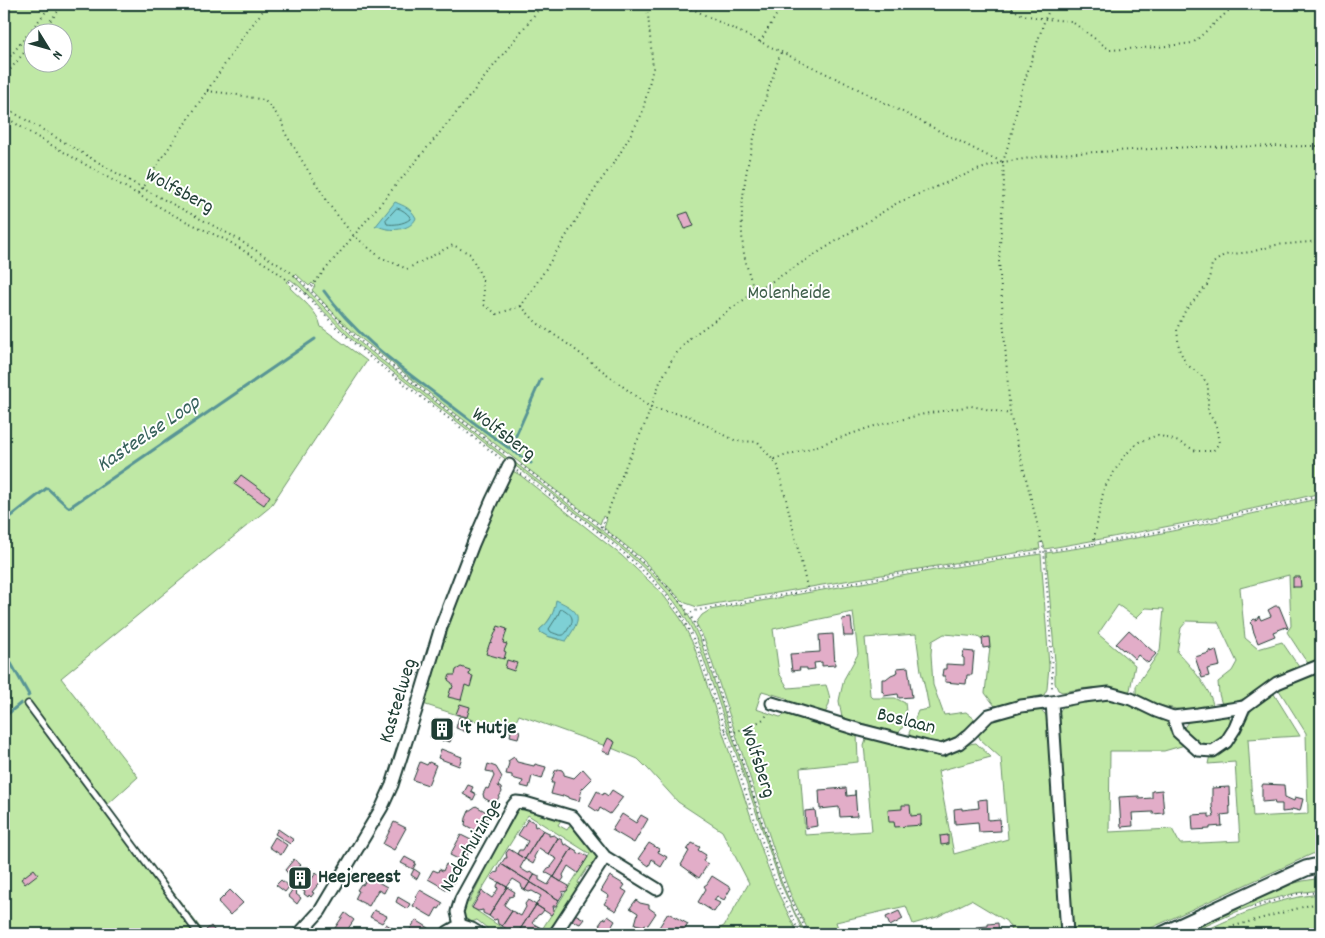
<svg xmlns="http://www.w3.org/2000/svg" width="1325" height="938" font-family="Dekko,sans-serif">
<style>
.green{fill:#bfe8a5;stroke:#6f926c;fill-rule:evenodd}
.water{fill:#7ed0d5;stroke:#589595}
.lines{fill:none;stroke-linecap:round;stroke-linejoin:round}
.shore{stroke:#457874;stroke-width:1}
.stream{stroke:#589595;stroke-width:3}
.building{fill:#e2adc8;stroke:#1f3d34}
.service-casing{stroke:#1f3d34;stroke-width:9}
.minor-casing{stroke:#1f3d34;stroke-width:15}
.tertiary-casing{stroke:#1f3d34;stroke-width:18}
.path{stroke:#1f3d34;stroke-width:2;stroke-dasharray:1 4;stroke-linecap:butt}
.service{stroke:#fff;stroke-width:5.5}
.minor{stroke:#fff;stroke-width:11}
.tertiary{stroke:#fff;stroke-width:14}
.labels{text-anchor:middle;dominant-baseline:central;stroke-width:4;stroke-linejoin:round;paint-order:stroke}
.street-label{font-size:20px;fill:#1f3d34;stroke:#fff}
.park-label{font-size:20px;fill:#3f5f4b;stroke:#fff}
.poi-label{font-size:20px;font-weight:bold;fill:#1f3d34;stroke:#fff;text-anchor:start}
.water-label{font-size:21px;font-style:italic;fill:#37625c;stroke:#fff}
</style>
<rect width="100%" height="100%" fill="#fff"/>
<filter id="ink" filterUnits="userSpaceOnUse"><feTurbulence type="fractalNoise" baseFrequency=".02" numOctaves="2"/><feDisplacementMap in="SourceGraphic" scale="10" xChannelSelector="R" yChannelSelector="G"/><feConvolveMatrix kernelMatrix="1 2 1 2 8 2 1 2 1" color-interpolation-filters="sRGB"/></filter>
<g filter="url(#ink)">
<path class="green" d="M 4,4 L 1321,4 L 1321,493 C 1230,515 1138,533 1045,549 L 1043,542 L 1039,543 L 1040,549 L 845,581 L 697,607 L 683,602 L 641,558 L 604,528 L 607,519 L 603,516 L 600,524 L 443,404 L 358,336 L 342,322 L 312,290 L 315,286 L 312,283 L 309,286 L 296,274 L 294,276 L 353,337 L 379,358 L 510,460 L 508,461 L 363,349 L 347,335 L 300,287 L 290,279 L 287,282 L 291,286 L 290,288 C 301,299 318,311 321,327 L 367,361 L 270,507 L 61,678 L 138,777 L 107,805 L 205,934 L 4,934 ZM 32,32 L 62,32 L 62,62 L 32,62 Z
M 514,462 C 539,481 564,501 589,520 C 621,545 654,571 680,602 C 689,614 695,629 701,642 L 781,881 L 794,911 L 806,934 L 804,934 L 780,882 L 700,648 C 679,592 634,558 588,522 C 563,503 538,483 513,464 Z
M 511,470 L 520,475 L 621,555 L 661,592 L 681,619 L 694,646 L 767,865 L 779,895 L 798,934 L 709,934 L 724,926 L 749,883 L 722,831 L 678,802 L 648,769 L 638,759 L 614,749 L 519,715 L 511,732 L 423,704 L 476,547 ZM 554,612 L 560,640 L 547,636 L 540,632 L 540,629 L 546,624 Z
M 1321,498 L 1321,659 L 1309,664 L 1304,658 L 1287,632 L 1291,626 L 1289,575 L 1240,588 L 1245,638 L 1258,649 L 1282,642 L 1299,667 L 1271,681 L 1251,695 L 1236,702 L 1222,705 L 1219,694 L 1218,682 L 1232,671 L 1237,662 L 1218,622 L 1187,621 L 1181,628 L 1177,652 C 1188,663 1213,691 1213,707 C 1205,708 1197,710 1189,710 C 1171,710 1152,703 1136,696 L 1136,686 L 1160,651 L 1164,609 L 1146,608 L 1136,618 L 1118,605 L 1098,634 L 1135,665 L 1130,690 L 1128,693 C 1102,684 1088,688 1062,692 L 1058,690 L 1055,683 L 1055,662 L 1046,553 C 1139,540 1230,519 1321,498 Z
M 1041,554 L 1049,666 L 1047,689 L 1044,695 L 995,706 L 985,693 L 990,646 L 978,637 L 944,634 L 932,641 L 931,654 L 933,685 L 944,715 L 966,712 L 976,720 C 951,747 946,747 911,737 L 909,733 L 918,711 L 929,709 L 926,692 L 921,671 L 916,634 L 865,638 L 870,695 L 873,698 L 895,698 L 905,703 C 907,713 906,726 898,733 L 842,718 L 839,701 L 840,696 L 844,679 L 858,654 L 853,612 L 773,629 L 779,673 L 788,688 L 826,685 C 830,697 832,701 825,713 L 791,703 L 786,698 L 762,691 L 756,709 L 780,717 L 787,714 L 857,734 L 858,762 L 800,768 L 805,835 L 872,831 L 864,745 L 866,739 L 871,738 C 890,743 925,756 944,755 C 956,754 965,743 976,743 L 991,757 L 938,771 L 954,854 L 1008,839 L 1001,758 L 980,739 L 978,734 L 992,720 L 997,716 L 1036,709 C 1041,710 1045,712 1047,718 L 1062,916 L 1062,930 L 1060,934 L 1011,934 L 1010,927 L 1006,921 L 971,900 L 937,917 L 913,924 L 906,906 L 836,922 L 840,934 L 810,934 L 790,893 L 775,853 L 705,641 L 696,623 L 702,615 L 710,610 L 935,570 Z
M 1321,672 L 1321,850 L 1138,934 L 1074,934 L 1058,717 C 1060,709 1062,706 1070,703 L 1111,700 L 1125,701 L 1167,718 L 1174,732 L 1185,745 L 1164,751 L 1110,751 L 1109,832 L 1172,829 L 1180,844 L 1240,841 L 1235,762 L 1208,764 L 1210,755 L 1228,747 L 1238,734 L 1251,711 L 1258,704 L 1274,694 L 1300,736 L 1248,739 L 1253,817 L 1308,814 L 1306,733 L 1279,690 L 1293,682 Z
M 1227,716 L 1230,719 C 1233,732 1215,749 1202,745 C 1194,743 1189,735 1184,729 L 1185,726 L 1188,722 Z
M 520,807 L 541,812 L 542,815 L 557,819 L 559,817 L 562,818 L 558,825 L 567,830 L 572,822 L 574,825 L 573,828 L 586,845 L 593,846 C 598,854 599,859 593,866 L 588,867 L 578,882 L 580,889 L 558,922 L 553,924 L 546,934 L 539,934 L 590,854 L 528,815 L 471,907 L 511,934 L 492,934 L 487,931 L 487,928 L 477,920 L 472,922 C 461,917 462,915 463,903 L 469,902 L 481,878 L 480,873 L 494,846 L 497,846 L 512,821 L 510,815 Z
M 1321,878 L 1321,890 L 1296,893 L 1268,900 L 1236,912 L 1188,934 L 1176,934 L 1279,887 L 1303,881 Z
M 1321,894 L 1321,929 L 1223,934 L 1198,934 C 1238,915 1276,898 1321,894 Z"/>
<path class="water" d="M 395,202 C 404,206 411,208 416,218 C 411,231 389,232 378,226 L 375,227 Z
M 556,600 C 583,612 582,618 566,641 L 547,636 L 540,632 L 540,629 C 550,622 554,613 556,600 Z"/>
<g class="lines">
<path class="shore" d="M 397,208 C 402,209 407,213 410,217 L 410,219 C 404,224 393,225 387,224 L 386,220 Z
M 563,609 C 573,615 575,620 568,629 C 567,631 565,635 563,635 C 560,636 554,633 551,632 L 549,629 L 558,615 L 560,610 Z"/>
<path class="stream" d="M 324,291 C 354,334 396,364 437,395 C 468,418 498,442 531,463
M 510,449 L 541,379
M 4,522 L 47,488 L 68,507 L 70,507 L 315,339
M 4,651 L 29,695 L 28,696
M 4,717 L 21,703"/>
</g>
<path class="building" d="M 688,212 L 694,226 L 685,229 L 679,215 Z
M 241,475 L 270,496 L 264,505 L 234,484 Z
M 1293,577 L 1300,577 L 1301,587 L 1293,587 Z
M 1275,606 L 1279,606 L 1288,628 L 1287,629 L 1286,627 L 1273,632 L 1275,636 L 1258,643 L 1253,630 L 1252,625 L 1250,623 L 1254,619 L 1256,620 L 1259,616 L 1261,620 L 1271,616 L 1268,610 Z
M 851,618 L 853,636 L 844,636 L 842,619 Z
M 498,626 L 507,629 L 503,643 L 507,644 L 504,651 L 506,652 L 504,659 L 486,654 L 490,642 L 491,643 Z
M 1129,630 L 1156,654 L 1148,663 L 1138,655 L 1135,659 L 1124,649 L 1123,650 L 1116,644 Z
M 833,634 L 835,665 L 822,666 L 822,662 L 814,663 L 815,669 L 807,670 L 807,668 L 799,668 L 800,670 L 792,671 L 790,654 L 820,652 L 819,635 Z
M 989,637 L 990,647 L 983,648 L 982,638 Z
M 1211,650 L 1211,652 L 1216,650 L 1220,666 L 1207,669 L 1209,676 L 1202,678 L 1195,657 L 1209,653 L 1209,651 Z
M 964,651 L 974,652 L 972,675 L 967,675 L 966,684 L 945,682 L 945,676 L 942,676 L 943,669 L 946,669 L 946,664 L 964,665 L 964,658 L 962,657 Z
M 507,660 L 517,663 L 514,671 L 505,668 Z
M 461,667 L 470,670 L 469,675 L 473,676 L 470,687 L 465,685 L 461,700 L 448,697 L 451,688 L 452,689 L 453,686 L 452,685 L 452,683 L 448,680 L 450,675 L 455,675 L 456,670 Z
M 908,667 L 912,697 L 899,698 L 898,694 L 884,696 L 883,691 L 882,692 L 882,679 L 886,679 L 891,675 L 896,673 L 896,672 L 898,672 L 897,668 Z
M 460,704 L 470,707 L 467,717 L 456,714 Z
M 459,717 L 473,721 L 469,733 L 456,728 Z
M 437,719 L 449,723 L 449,724 L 452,726 L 450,733 L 453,734 L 450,742 L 443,740 L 443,741 L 430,737 Z
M 512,728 L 520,731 L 518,738 L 510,736 Z
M 608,738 L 615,742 L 610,754 L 602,751 Z
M 441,749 L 462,757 L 459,766 L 438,758 Z
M 514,757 L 517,762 L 534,766 L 535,764 L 546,767 L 542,779 L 532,776 L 529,788 L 521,786 L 523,781 L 512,778 L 512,775 L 506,774 L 509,763 L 508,761 Z
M 420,762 L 427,765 L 429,762 L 436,765 L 428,785 L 413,780 Z
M 488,764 L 496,767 L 502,777 L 498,786 L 501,788 L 502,792 L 495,804 L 484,798 L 483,794 L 486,788 L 488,789 L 494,776 L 492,772 L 486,771 Z
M 558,769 L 562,770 L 564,773 L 564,775 L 574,778 L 583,769 L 592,779 L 582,789 L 579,801 L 568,798 L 568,797 L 563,795 L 563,797 L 551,794 L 554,783 L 551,783 L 555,771 Z
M 1263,784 L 1284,785 L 1285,797 L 1294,801 L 1295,797 L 1303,799 L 1300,811 L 1292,809 L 1291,811 L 1282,812 L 1282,804 L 1275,804 L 1274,801 L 1262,802 L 1262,786 Z
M 468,785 L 473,787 L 471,791 L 476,794 L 473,800 L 463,794 Z
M 1229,787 L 1230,814 L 1221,815 L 1222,826 L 1210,827 L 1210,829 L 1193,830 L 1192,815 L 1209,814 L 1209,817 L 1214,817 L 1212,806 L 1212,788 Z
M 846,788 L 847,796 L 855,795 L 855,790 L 857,816 L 840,817 L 839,807 L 820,809 L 819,790 Z
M 612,790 L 623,797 L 610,814 L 600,808 L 598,812 L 589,806 L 597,791 L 603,795 L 604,793 L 608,796 Z
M 1162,790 L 1164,813 L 1153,814 L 1153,812 L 1132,813 L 1133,826 L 1121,827 L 1119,797 L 1139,796 L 1139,799 L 1152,798 L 1152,791 Z
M 987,799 L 988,820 L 1000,819 L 1001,831 L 979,832 L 978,822 L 955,824 L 954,809 L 962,808 L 962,810 L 979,808 L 978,800 Z
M 902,805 L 910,805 L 911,816 L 921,815 L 921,825 L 922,825 L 895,827 L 894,822 L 889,822 L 888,810 L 902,809 Z
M 476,806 L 490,814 L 483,825 L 484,826 L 480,833 L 465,825 L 466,818 L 469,811 Z
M 815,810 L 817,826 L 806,828 L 805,811 Z
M 622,814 L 636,823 L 641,815 L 648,819 L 634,843 L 612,830 Z
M 528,819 L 534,822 L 535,827 L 537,826 L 543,830 L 525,859 L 517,854 L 519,850 L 523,850 L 528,841 L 518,835 Z
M 394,822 L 406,828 L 394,850 L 383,844 Z
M 278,829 L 294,840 L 290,844 L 275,834 Z
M 543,830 L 549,833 L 549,836 L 554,835 L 558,838 L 548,854 L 539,848 L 534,857 L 535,860 L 533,864 L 525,859 Z
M 461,835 L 475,842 L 471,851 L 469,850 L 464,862 L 450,855 Z
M 948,835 L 948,844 L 941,845 L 940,836 Z
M 275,837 L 287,845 L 281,855 L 269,847 Z
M 558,838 L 562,840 L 564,845 L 566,844 L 572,848 L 554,877 L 545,872 L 548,868 L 551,867 L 557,859 L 548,854 Z
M 649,843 L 659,849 L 658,852 L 667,857 L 661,867 L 655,863 L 656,862 L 652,859 L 649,866 L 639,859 L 641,856 L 640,856 Z
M 692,843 L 700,847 L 698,850 L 706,855 L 703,861 L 708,864 L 699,878 L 681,865 L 689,851 L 687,850 Z
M 572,848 L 577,851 L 578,854 L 582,853 L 588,857 L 578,873 L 568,866 L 563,875 L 564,878 L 561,882 L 554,877 Z
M 509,849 L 525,859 L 520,868 L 528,873 L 532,872 L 535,874 L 530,882 L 501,864 L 505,858 L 507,858 L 506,853 Z
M 405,857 L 416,863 L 413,869 L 401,863 Z
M 294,859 L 301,865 L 297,869 L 302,873 L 305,870 L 310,874 L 308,877 L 311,880 L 316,873 L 323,879 L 312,892 L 314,893 L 311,897 L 309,895 L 308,897 L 304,894 L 305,892 L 302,890 L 305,886 L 298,880 L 296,882 L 285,870 Z
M 446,864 L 460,871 L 449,891 L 428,879 L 433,870 L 438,872 L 439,869 L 443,871 Z
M 501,864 L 530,882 L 525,890 L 522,888 L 521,884 L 513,879 L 507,887 L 491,878 L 494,873 L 498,872 L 498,870 Z
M 34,869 L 38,874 L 25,884 L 21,879 Z
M 414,869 L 420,873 L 417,879 L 411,875 Z
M 373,873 L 381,878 L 378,882 L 387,887 L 384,893 L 378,890 L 369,906 L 355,899 L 359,891 L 357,890 L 361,884 L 363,885 L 368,876 L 371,877 Z
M 535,874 L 539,876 L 539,880 L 548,885 L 553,877 L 569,886 L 567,891 L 562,892 L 563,894 L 559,900 L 530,882 Z
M 610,876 L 625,885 L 622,889 L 627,892 L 616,911 L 604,904 L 609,896 L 601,891 Z
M 712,876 L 731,888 L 724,900 L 717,896 L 714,900 L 720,903 L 714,912 L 698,902 L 706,889 L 704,886 L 707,884 Z
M 281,880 L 289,887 L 285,892 L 276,885 Z
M 499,882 L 507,887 L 489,916 L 483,913 L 483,910 L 478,911 L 472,908 L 482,891 L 492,898 L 498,889 L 497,886 Z
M 530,882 L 559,900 L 556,906 L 553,906 L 554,911 L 551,915 L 536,905 L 541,896 L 532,891 L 529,892 L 525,890 Z
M 507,887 L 515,892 L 513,896 L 509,897 L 504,905 L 512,911 L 502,926 L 498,924 L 497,919 L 494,920 L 489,916 Z
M 293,889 L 297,893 L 296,894 L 301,898 L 297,904 L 288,896 Z
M 230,890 L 243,903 L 230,915 L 218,902 Z
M 420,890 L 443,903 L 439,909 L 437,908 L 432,917 L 413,906 L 417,898 L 416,897 Z
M 398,897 L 410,904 L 407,909 L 396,902 Z
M 528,900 L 536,905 L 517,934 L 512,931 L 511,928 L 507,929 L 502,926 L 512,911 L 521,916 L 526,907 L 525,904 Z
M 636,900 L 640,903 L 649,905 L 649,908 L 656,913 L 648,925 L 645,924 L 644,926 L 635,924 L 638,913 L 630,908 Z
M 536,905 L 544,910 L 541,914 L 538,915 L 532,923 L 543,929 L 539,934 L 517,934 Z
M 374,910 L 387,916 L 382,923 L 370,917 Z
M 899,911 L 903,919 L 890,926 L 886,917 Z
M 345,913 L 354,920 L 345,933 L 348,934 L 328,934 L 331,930 L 333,931 Z
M 668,913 L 688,924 L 682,934 L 676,932 L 674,934 L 669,932 L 668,934 L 659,934 L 656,932 Z
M 575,914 L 584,919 L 580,924 L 571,920 Z
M 608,916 L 615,921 L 609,931 L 599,925 L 604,918 L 606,919 Z
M 416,920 L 429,928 L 424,934 L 407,934 Z
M 998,923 L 999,933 L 970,934 L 976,934 L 976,927 L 988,926 L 988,924 Z
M 386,924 L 399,932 L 397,934 L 390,934 L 383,929 Z
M 211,926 L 217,934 L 209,934 L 206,930 Z"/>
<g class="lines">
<g class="service-casing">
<path id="service" d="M 28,704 L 199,934"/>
</g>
<g class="minor-casing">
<path id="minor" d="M 1052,702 L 1067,934
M 772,703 L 860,730 L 927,747 L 942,750 L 959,743 L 970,734 L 989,715 L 1021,706 L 1052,702 L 1084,696 L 1109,693 L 1131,699 L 1156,711 L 1173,717 L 1198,714 L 1244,707 L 1277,683 L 1321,665
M 1173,717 L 1178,732 L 1198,750 L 1213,751 L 1226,742 L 1235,728 L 1244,707
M 605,857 L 657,889
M 460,925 L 457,912 L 461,899 L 511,808 L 516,802 L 525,803 L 573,817 L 605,857 L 555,934
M 299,934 L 320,911 L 382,807 L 392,785 L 416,710 L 441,627 L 473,544 L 492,500 L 509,465
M 446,934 L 448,932 L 460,925 L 472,929 L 480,934"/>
</g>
<g class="tertiary-casing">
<path id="tertiary" d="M 1163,934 L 1289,876 L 1307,868 L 1321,865"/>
</g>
<path class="path" d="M 682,4 L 856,88 L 986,155 L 1003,162
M 1003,4 L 1023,15 L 1045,19 L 1071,21 L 1110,50 L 1158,47 L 1193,43 L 1236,4
M 1052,4 L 1045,19 L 1019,98 L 1012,132 L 1003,162 L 1004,183 L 999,261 L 1010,414 L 1044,551 L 1049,613 L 1052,671 L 1052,690
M 41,32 L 64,4
M 760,42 L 783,4
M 4,64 L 52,4
M 4,77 L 32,43
M 207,91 L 233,94 L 264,100 L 281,119 L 285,133 L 330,206 L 353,235 L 380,257 L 407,269 L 453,245 L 470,254 L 482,278 L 484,305 L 497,314 L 521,306 L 542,275 L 599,183 L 618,157 L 642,114 L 653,68 L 647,4
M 4,107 L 142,188 L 231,235 L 289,271 L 300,280 L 357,338 L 448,410 L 507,455
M 4,116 L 32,134 L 179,218 L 228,241 L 272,268 L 305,294 L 337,328 L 372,359 L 500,458
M 138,194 L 241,40 L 268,4
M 755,292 C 750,277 745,263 743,247 C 736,180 760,115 781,52
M 305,294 L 457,112 L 543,4
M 521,306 L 537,323 L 569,345 L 651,408 L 689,416 L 736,441 L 758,442 L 778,466 L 808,591
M 774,459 L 814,447 L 871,427 L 924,414 L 971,406 L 1010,414
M 521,465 C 565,499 611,532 652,571 C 665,584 679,598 689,614 C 696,624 700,634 704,645 L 774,858 L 789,895 L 808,934
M 517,471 C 559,502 601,532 639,567 C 652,579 665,592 675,607 C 684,619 691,634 697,647 L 774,877 L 800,934
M 600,532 L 626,465 L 645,424 L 660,382 L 674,356 L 691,337 L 755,292 L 897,203 L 977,170 L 1003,162 L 1058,154 L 1190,147 L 1321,146
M 1093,544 L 1104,488 L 1124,456 L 1139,442 L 1158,435 L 1179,442 L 1196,451 L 1213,451 L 1219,443 L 1216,425 L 1208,412 L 1208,385 L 1201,375 L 1186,364 L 1179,349 L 1177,329 L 1185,311 L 1208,284 L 1212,264 L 1224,255 L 1251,252 L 1276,245 L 1321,241
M 682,617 L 694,611 L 927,569 L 1093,544 L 1138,536 L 1321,496
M 725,730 L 734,732 L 752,726 L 765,718 L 768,712
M 1254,907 L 1296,894 L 1321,892
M 1143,934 L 1151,931
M 1205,934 L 1321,902"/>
<use href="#service" class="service"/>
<use href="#minor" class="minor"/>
<use href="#tertiary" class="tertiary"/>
</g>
</g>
<defs>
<g id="building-square" transform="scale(1.25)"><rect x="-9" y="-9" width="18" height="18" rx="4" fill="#1f3d34" stroke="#fff"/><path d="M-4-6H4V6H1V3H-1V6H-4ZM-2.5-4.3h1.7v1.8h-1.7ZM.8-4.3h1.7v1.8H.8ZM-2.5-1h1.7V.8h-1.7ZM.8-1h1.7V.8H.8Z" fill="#fff"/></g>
</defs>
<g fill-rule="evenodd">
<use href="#building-square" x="442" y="729"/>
<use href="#building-square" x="300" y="878"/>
</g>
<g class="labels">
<g class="street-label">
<text transform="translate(179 192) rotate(28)">Wolfsberg</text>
<text transform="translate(503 435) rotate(37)">Wolfsberg</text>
<text transform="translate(399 701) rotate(-73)">Kasteelweg</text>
<text transform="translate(906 722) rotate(14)">Boslaan</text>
<text transform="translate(757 762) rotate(72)">Wolfsberg</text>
<text transform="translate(472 846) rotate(-60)">Nederhuizinge</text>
</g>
<g class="park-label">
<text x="789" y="294">Molenheide</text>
</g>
<g class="poi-label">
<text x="460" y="729">'t Hutje</text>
<text x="318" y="878">Heejereest</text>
</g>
<g class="water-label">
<text transform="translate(149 435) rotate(-34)">Kasteelse Loop</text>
</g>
</g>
<rect width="1325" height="938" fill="none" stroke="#fff" stroke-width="20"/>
<rect x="10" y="10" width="1305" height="918" fill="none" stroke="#1f3d34" stroke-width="2" filter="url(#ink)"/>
<g transform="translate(48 48) rotate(127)"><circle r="24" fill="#ffffff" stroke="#a5b1ae"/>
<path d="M0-4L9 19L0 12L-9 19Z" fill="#1f3d34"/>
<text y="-8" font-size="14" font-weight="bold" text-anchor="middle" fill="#1f3d34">N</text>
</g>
</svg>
